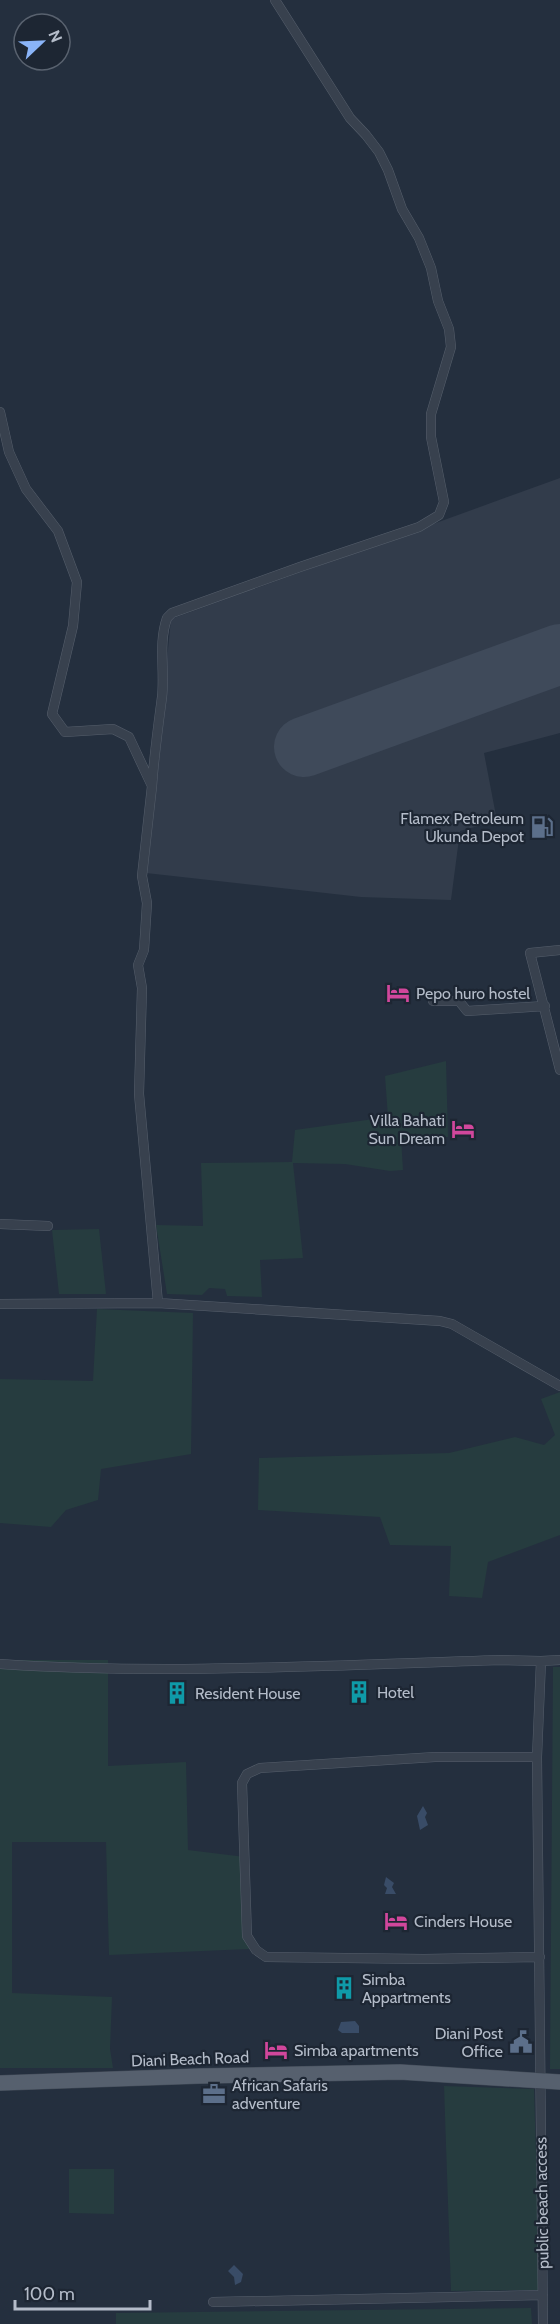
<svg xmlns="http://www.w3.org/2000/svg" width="560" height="2324" font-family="Cabin,sans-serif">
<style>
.airport{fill:#323c4b}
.green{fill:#263c3f}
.water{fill:#394c67}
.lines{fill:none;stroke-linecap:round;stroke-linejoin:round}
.runway{stroke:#3f4a5a;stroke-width:60}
.street-casing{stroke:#565f6c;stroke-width:10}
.primary-casing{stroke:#414a57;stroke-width:16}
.street{stroke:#38414e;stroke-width:9}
.primary{stroke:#56606e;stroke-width:15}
.labels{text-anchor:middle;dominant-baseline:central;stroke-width:4.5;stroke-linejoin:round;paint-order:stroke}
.poi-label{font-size:16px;fill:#b4bcc9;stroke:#1d2633;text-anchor:start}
.street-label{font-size:16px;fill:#b4bcc9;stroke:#1d2633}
</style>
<rect width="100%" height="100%" fill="#242f3e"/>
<path class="airport" d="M 560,478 L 560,733 L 484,753 L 497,821 L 460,831 L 451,900 L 361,897 L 146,873 L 171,619 Z"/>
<path class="green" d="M 446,1061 L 448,1137 L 401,1138 L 403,1170 L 390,1171 L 345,1164 L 293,1163 L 303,1258 L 260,1260 L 262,1297 L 227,1296 L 225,1289 L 209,1288 L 202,1295 L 167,1294 L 156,1225 L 203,1226 L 201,1163 L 292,1162 L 295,1130 L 388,1117 L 385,1076 Z
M 99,1229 L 106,1294 L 59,1294 L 52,1230 Z
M 97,1309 L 193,1313 L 191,1454 L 101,1469 L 98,1500 L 66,1510 L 51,1527 L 0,1523 L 0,1379 L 93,1381 Z
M 560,1392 L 560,1535 L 488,1562 L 482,1598 L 449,1596 L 451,1546 L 390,1545 L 380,1517 L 258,1510 L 259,1458 L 449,1453 L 515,1437 L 544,1445 L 555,1435 L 541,1399 Z
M 0,1660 L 108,1660 L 108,1766 L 186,1762 L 188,1850 L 245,1857 L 249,1949 L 109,1955 L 106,1842 L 12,1842 L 12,1993 L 112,1997 L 110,2049 L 113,2068 L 0,2068 Z
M 553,1667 L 560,1667 L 560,2069 L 550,2069 Z
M 444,2086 L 534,2089 L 540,2290 L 451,2291 Z
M 69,2169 L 114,2169 L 114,2214 L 69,2213 Z
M 531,2308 L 532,2324 L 116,2324 L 116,2313 Z"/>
<path class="water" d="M 423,1806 L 427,1813 L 425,1817 L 428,1825 L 420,1830 L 417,1816 Z
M 386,1877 L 394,1883 L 392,1887 L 396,1894 L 385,1894 L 387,1888 L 384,1885 Z
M 355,2021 L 359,2026 L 359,2033 L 342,2033 L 338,2030 L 341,2022 Z
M 234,2265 L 243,2274 L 241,2282 L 235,2285 L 234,2277 L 228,2271 Z"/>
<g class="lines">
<path class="runway" d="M 304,747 L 560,654"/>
<g class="street-casing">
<path id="street" d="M 0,412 L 9,452 L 26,489 L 58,531 L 77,582 L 73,626 L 52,714 L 65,732 L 113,729 L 129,737 L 152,786 L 142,876 L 147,903 L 144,950 L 138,965 L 142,988 L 139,1094 L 158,1303
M 152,786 C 154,756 158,727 162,697 C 165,670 158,644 167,618 L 172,613 L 300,567 L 419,527 L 439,515 L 444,502 L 431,437 L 431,414 L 451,347 L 449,329 L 438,301 L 431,268 L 419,238 L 402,209 L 388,170 L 379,152 L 366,135 L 350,118 L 275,0
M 560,950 L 530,953 L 560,1070
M 433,1001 L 459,1001 L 467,1011 L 545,1006
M 0,1224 L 48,1226
M 0,1304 L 158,1303 L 440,1321 L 452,1324 L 560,1386
M 0,1664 C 167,1675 335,1665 502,1660 L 541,1661
M 537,1757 L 435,1757 L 260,1768 L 247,1774 L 242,1783 L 247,1936 L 256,1950 L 266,1957 L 424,1959 L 540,1957
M 213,2302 L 543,2295
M 543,2324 L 537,1757 L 541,1661 L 560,1660"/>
</g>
<g class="primary-casing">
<path id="primary" d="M 0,2083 L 200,2076 L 400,2072 L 560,2082"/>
</g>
<use href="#street" class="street"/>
<use href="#primary" class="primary"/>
</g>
<defs>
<g id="fuel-bare" transform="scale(1.8)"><path d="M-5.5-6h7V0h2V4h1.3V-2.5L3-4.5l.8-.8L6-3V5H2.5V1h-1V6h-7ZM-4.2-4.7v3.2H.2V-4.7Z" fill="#5c6f8a" stroke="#1d2633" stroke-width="2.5" paint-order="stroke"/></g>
<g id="hotel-bare" transform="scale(1.8)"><path d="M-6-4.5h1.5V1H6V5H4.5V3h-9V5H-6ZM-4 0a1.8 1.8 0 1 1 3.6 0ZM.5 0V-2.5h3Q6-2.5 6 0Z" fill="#d1479c" stroke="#1d2633" stroke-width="2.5" paint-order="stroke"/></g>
<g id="building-bare" transform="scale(1.8)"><path d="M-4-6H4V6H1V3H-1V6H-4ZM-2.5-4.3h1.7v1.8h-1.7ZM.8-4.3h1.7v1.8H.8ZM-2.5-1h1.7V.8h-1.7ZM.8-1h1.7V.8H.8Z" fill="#0f9aa8" stroke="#1d2633" stroke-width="2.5" paint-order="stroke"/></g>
<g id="civic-bare" transform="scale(1.8)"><path d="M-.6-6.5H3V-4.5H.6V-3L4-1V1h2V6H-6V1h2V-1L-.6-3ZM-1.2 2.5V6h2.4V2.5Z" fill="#5c6f8a" stroke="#1d2633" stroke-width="2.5" paint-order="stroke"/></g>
<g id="office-bare" transform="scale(1.8)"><path d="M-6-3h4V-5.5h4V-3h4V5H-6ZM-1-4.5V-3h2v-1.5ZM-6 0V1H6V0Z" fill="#5c6f8a" stroke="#1d2633" stroke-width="2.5" paint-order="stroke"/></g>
</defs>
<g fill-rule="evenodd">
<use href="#fuel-bare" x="542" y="827"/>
<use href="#hotel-bare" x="398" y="993"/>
<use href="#hotel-bare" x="463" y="1129"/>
<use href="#building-bare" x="359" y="1692"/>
<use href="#building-bare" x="177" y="1693"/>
<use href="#hotel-bare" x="396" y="1921"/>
<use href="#building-bare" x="344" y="1988"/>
<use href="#civic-bare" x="521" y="2042"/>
<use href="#hotel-bare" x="276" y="2050"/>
<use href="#office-bare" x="214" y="2094"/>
</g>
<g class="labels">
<g class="poi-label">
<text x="524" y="818" text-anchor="end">Flamex Petroleum<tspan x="524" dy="18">Ukunda Depot</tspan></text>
<text x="416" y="993">Pepo huro hostel</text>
<text x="445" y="1120" text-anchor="end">Villa Bahati<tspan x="445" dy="18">Sun Dream</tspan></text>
<text x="377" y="1692">Hotel</text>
<text x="195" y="1693">Resident House</text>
<text x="414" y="1921">Cinders House</text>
<text x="362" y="1979">Simba<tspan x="362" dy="18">Appartments</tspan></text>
<text x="503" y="2033" text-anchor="end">Diani Post<tspan x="503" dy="18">Office</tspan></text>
<text x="294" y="2050">Simba apartments</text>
<text x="232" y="2085">African Safaris<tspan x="232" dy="18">adventure</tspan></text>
</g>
<g class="street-label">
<text transform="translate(190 2059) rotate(-2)">Diani Beach Road</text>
<text transform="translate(542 2203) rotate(-91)">public beach access</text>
</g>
</g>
<g transform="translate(42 42) rotate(67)"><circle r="28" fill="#1d2633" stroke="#59626f" stroke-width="1.5"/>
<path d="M0-4.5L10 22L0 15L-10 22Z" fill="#8ab4f8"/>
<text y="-9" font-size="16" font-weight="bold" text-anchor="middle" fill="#b4bcc9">N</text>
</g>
<path d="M15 2300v9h135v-9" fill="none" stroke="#b4bcc9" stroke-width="3"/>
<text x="24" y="2300" font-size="18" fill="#b4bcc9" stroke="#1d2633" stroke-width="4.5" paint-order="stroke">100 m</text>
</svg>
